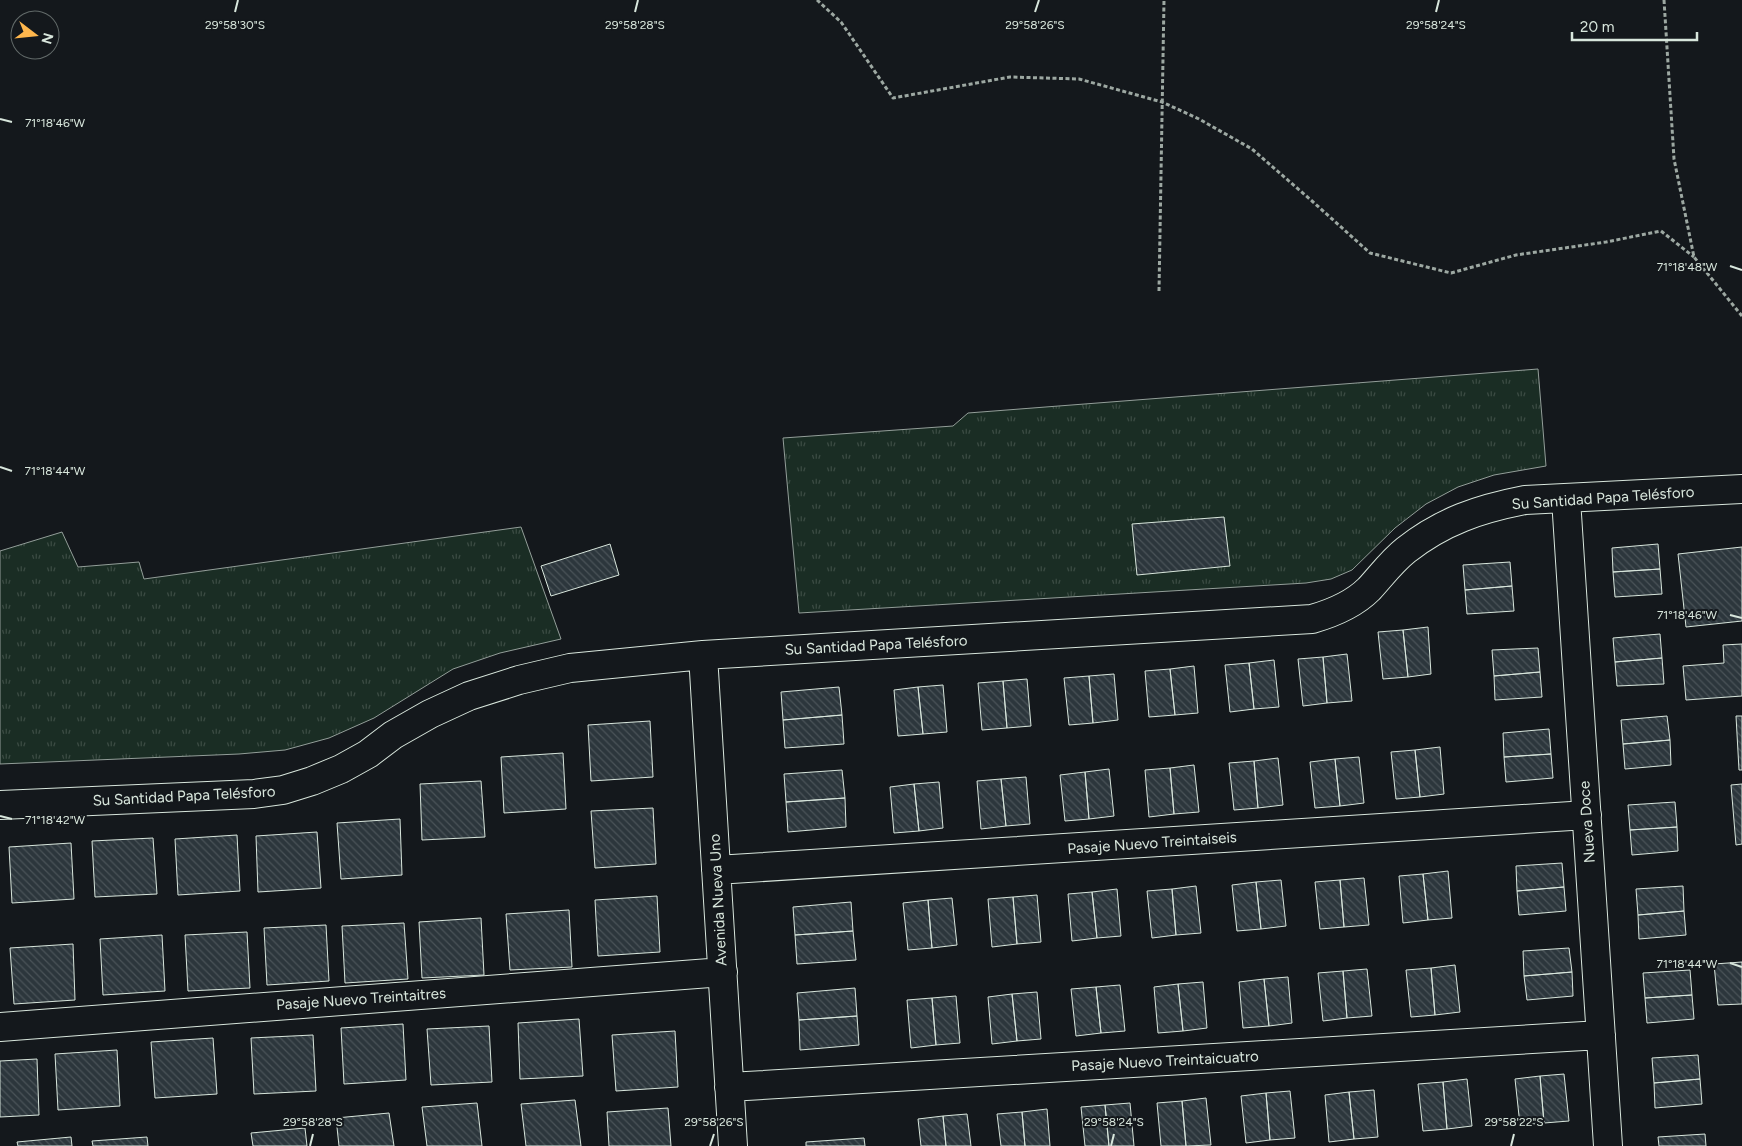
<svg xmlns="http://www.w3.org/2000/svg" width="1742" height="1146" font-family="Figtree,sans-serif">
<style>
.park{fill:url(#park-tufts);stroke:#939e99}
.building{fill:url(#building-back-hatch);stroke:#d8e6dc}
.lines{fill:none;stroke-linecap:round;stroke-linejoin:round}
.street-casing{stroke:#d8e6dc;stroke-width:30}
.path{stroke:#9da8a2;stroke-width:3;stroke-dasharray:4 2.5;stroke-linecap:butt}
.street{stroke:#14181c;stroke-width:28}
.ticks{fill:none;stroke:#d8e6dc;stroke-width:2}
.labels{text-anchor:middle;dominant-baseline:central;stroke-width:4;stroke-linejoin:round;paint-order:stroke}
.street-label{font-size:15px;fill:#d8e6dc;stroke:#14181c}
.ticks-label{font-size:12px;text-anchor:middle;fill:#d8e6dc;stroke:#14181c;stroke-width:4;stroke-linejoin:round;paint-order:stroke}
</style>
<defs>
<pattern id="park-tufts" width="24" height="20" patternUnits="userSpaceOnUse" patternTransform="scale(1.25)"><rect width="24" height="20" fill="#1a2d24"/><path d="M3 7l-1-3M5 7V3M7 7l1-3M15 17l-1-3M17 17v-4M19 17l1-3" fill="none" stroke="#3b4b43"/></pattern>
<pattern id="building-back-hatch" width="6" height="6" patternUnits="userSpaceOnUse" patternTransform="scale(1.25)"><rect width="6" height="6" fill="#2c363c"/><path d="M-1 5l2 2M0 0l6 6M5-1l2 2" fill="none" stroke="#4a5358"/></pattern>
</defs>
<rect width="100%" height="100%" fill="#14181c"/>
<path class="park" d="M 1538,369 L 1546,466 L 1494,475 L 1458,487 L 1426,504 L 1395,528 L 1352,570 L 1331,579 L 1306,583 L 799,613 L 783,438 L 953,426 L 968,413 Z
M 521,527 L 561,639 L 500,653 L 453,669 L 374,718 L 329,738 L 285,750 L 239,754 L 0,764 L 0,551 L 62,532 L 78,567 L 139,562 L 144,579 Z"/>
<path class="building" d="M 1224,517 L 1230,566 L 1137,575 L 1132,524 Z
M 610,544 L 619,575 L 551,596 L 541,566 Z
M 1658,544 L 1660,569 L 1613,572 L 1612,548 Z
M 1742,547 L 1742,621 L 1686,627 L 1678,554 Z
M 1510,562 L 1512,586 L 1465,590 L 1463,565 Z
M 1660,569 L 1662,594 L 1615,597 L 1613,572 Z
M 1512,586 L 1514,611 L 1467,614 L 1465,590 Z
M 1428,627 L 1431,674 L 1408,677 L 1403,630 Z
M 1403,630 L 1408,677 L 1383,679 L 1378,632 Z
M 1660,634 L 1662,658 L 1615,662 L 1613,638 Z
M 1742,644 L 1742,696 L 1686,700 L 1683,666 L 1724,663 L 1723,645 Z
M 1538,648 L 1540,672 L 1494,676 L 1492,650 Z
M 1347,654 L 1352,701 L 1327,703 L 1323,657 Z
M 1323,657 L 1327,703 L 1303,706 L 1298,659 Z
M 1662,658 L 1664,684 L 1617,686 L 1615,662 Z
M 1274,660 L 1279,707 L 1254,709 L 1249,663 Z
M 1249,663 L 1254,709 L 1230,712 L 1225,665 Z
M 1194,666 L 1198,713 L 1175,715 L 1170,669 Z
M 1170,669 L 1175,715 L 1149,717 L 1145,671 Z
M 1540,672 L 1542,697 L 1495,700 L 1494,676 Z
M 1114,674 L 1118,720 L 1093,723 L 1089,676 Z
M 1089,676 L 1093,723 L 1069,725 L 1064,678 Z
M 1027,679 L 1031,726 L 1007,728 L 1003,681 Z
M 1003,681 L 1007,728 L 982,730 L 978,683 Z
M 943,685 L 947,732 L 923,734 L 918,687 Z
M 839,687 L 842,715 L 783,720 L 781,692 Z
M 918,687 L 923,734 L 898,736 L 894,690 Z
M 842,715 L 844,744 L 785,748 L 783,720 Z
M 1667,716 L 1670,740 L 1623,744 L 1621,720 Z
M 1736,716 L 1742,716 L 1742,770 L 1739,770 Z
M 650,721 L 653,777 L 591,781 L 588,725 Z
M 1549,729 L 1551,754 L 1504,757 L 1503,733 Z
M 1670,740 L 1671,765 L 1625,769 L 1623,744 Z
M 1440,747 L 1444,794 L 1420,797 L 1415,750 Z
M 1415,750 L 1420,797 L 1396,799 L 1391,752 Z
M 563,753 L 566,809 L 504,813 L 501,757 Z
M 1551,754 L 1553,778 L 1506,782 L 1504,757 Z
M 1359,757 L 1364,803 L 1340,806 L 1335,759 Z
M 1278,758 L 1283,805 L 1258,808 L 1254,761 Z
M 1335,759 L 1340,806 L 1315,808 L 1310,762 Z
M 1254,761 L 1258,808 L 1234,810 L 1229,763 Z
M 1194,765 L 1199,812 L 1174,814 L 1170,768 Z
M 1170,768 L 1174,814 L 1149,817 L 1145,770 Z
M 1109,769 L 1114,816 L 1089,819 L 1085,772 Z
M 842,770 L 845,798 L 786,802 L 784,774 Z
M 1085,772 L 1089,819 L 1065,821 L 1060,775 Z
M 1026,777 L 1030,824 L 1006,826 L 1001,779 Z
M 1001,779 L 1006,826 L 981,829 L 977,781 Z
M 481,781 L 485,837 L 422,840 L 420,784 Z
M 939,782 L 943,828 L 919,831 L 914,784 Z
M 914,784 L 919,831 L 894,833 L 890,787 Z
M 1742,784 L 1742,844 L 1736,845 L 1731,785 Z
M 845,798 L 846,827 L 788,832 L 786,802 Z
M 1675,802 L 1677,827 L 1630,830 L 1628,805 Z
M 653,808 L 656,864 L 595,868 L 591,811 Z
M 400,819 L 402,875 L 341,879 L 337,823 Z
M 1677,827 L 1678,851 L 1632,855 L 1630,830 Z
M 317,832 L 321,888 L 258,892 L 256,836 Z
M 237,835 L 240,891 L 178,895 L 175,839 Z
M 153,838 L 157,894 L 95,897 L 92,841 Z
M 71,843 L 74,899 L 12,903 L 9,847 Z
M 1562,863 L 1564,887 L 1517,891 L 1516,866 Z
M 1448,871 L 1452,918 L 1428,920 L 1423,874 Z
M 1423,874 L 1428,920 L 1403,923 L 1399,876 Z
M 1364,878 L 1369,925 L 1344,927 L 1340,880 Z
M 1281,880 L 1286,926 L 1261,929 L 1256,882 Z
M 1340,880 L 1344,927 L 1320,929 L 1315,882 Z
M 1256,882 L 1261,929 L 1237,931 L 1232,885 Z
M 1196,886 L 1201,933 L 1176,935 L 1172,889 Z
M 1683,886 L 1684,911 L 1638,915 L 1636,889 Z
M 1564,887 L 1566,911 L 1519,915 L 1517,891 Z
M 1117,889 L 1121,936 L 1097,938 L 1092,892 Z
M 1172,889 L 1176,935 L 1152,938 L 1147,891 Z
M 1092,892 L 1097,938 L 1072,941 L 1068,894 Z
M 1037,895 L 1041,942 L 1017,944 L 1013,897 Z
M 657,896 L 660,952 L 598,956 L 595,900 Z
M 1013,897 L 1017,944 L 992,947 L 988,899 Z
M 952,898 L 957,945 L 932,948 L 928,900 Z
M 928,900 L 932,948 L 908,950 L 903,903 Z
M 851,902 L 853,931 L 795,935 L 793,907 Z
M 569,910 L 572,967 L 510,970 L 506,914 Z
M 1684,911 L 1686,935 L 1639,939 L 1638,915 Z
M 481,918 L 484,975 L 422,978 L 419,922 Z
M 404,923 L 408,979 L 345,983 L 342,926 Z
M 326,925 L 329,981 L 267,985 L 264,928 Z
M 853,931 L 856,960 L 797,964 L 795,935 Z
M 247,932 L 250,988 L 188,991 L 185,935 Z
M 162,935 L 165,991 L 103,995 L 100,939 Z
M 73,944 L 75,1000 L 14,1004 L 10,948 Z
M 1569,948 L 1572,972 L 1524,976 L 1523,951 Z
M 1742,962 L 1742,1004 L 1718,1005 L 1714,964 Z
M 1455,965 L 1460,1012 L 1435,1015 L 1431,968 Z
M 1431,968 L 1435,1015 L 1411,1017 L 1406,970 Z
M 1367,969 L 1372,1016 L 1347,1018 L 1343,971 Z
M 1690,970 L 1692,995 L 1645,998 L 1643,973 Z
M 1343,971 L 1347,1018 L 1323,1021 L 1318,973 Z
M 1572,972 L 1573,996 L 1527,1000 L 1524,976 Z
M 1288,977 L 1292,1023 L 1269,1026 L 1264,979 Z
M 1264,979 L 1269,1026 L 1243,1028 L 1239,982 Z
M 1203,982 L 1207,1028 L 1183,1031 L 1178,984 Z
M 1178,984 L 1183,1031 L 1158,1033 L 1154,987 Z
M 1120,985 L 1125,1031 L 1101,1033 L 1096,987 Z
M 1096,987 L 1101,1033 L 1076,1036 L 1071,989 Z
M 855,988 L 857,1016 L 799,1020 L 797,993 Z
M 1037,992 L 1041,1039 L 1017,1041 L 1012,994 Z
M 1012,994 L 1017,1041 L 992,1044 L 988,997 Z
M 1692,995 L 1694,1019 L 1647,1023 L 1645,998 Z
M 956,996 L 960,1043 L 936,1045 L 932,998 Z
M 932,998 L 936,1045 L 911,1048 L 907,1000 Z
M 857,1016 L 859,1045 L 800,1050 L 799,1020 Z
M 579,1019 L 583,1076 L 520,1079 L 518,1023 Z
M 403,1024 L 406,1080 L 344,1084 L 341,1028 Z
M 489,1026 L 492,1082 L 431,1085 L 427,1029 Z
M 675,1031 L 678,1087 L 616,1091 L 612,1035 Z
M 313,1035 L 316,1091 L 254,1094 L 251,1038 Z
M 213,1038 L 217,1094 L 155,1098 L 151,1042 Z
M 117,1050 L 120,1106 L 58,1110 L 55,1054 Z
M 1698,1055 L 1700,1079 L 1654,1083 L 1652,1058 Z
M 37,1059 L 39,1115 L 0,1117 L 0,1061 Z
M 1564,1074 L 1569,1121 L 1544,1123 L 1540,1076 Z
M 1540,1076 L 1544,1123 L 1520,1125 L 1515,1079 Z
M 1467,1079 L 1472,1126 L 1447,1129 L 1443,1082 Z
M 1700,1079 L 1702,1104 L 1655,1108 L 1654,1083 Z
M 1443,1082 L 1447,1129 L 1423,1131 L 1418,1084 Z
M 1374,1090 L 1378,1137 L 1354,1139 L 1349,1092 Z
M 1290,1091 L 1295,1138 L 1270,1140 L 1266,1093 Z
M 1349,1092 L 1354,1139 L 1329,1142 L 1325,1095 Z
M 1266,1093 L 1270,1140 L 1246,1143 L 1241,1096 Z
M 1206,1098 L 1211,1145 L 1186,1146 L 1182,1101 Z
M 575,1100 L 581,1146 L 526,1146 L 521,1104 Z
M 1182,1101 L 1186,1146 L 1161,1146 L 1157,1103 Z
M 477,1103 L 482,1146 L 427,1146 L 422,1107 Z
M 1130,1103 L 1134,1146 L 1109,1146 L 1105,1105 Z
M 1105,1105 L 1109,1146 L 1085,1146 L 1081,1107 Z
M 668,1108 L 671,1146 L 609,1146 L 607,1112 Z
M 1047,1109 L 1050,1146 L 1025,1146 L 1022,1112 Z
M 1022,1112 L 1025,1146 L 1001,1146 L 997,1114 Z
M 389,1113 L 394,1146 L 339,1146 L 336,1118 Z
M 967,1114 L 971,1146 L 946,1146 L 943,1116 Z
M 943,1116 L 946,1146 L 921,1146 L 918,1119 Z
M 305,1128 L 307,1146 L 253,1146 L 251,1133 Z
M 1705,1134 L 1706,1146 L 1659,1146 L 1658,1137 Z
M 71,1137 L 72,1146 L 18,1146 L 17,1142 Z
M 147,1137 L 148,1146 L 93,1146 L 92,1141 Z
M 864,1138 L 865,1146 L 806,1146 L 806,1142 Z"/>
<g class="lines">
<g class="street-casing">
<path id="street" d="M 1566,499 L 1608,1146
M 703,655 L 733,1146
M 0,805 L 254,794 L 283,790 L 312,781 L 341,769 L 368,754 L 393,735 L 430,714 L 469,696 L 519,680 L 570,668 L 703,655 L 1312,619 C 1333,613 1353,605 1369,589 C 1381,576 1392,561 1406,550 C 1443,521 1479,509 1525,500 L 1742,489
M 716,870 L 1587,815
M 0,1027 L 723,972
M 729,1087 L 1601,1035"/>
</g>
<path class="path" d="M 817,0 L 841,22 L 893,98 L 1010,77 L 1079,79 L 1162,102 L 1199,119 L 1252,149 L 1312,201 L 1370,253 L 1451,273 L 1516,255 L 1606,242 L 1661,231 L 1694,257
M 1664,0 L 1674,159 L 1694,257 L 1742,316
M 1159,291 L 1164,0"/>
<use href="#street" class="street"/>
</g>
<path class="ticks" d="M 235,12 L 238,0M 635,12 L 638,0M 1035,12 L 1039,0M 1436,12 L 1439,0M 0,119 L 12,122M 1730,266 L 1742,270M 0,467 L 12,471M 1730,615 L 1742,618M 0,816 L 12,819M 1730,963 L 1742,967M 310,1146 L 313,1134M 710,1146 L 714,1134M 1111,1146 L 1114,1134M 1511,1146 L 1514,1134"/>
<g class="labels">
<g class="street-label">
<text transform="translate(1603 498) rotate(-4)">Su Santidad Papa Telésforo</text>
<text transform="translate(876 645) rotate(-3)">Su Santidad Papa Telésforo</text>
<text transform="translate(184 796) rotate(-3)">Su Santidad Papa Telésforo</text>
<text transform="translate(1587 822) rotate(-94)">Nueva Doce</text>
<text transform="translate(1152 843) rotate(-4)">Pasaje Nuevo Treintaiseis</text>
<text transform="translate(718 900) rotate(-93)">Avenida Nueva Uno</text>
<text transform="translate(361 999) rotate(-4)">Pasaje Nuevo Treintaitres</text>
<text transform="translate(1165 1061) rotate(-3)">Pasaje Nuevo Treintaicuatro</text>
</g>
</g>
<g class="ticks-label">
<text x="235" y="29">29°58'30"S</text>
<text x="635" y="29">29°58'28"S</text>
<text x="1035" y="29">29°58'26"S</text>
<text x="1436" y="29">29°58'24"S</text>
<text x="55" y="127">71°18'46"W</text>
<text x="1687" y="271">71°18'48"W</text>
<text x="55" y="475">71°18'44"W</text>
<text x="1687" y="619">71°18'46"W</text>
<text x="55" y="824">71°18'42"W</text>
<text x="1687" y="968">71°18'44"W</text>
<text x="313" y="1126">29°58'28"S</text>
<text x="714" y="1126">29°58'26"S</text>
<text x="1114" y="1126">29°58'24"S</text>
<text x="1514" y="1126">29°58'22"S</text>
</g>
<g transform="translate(35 35) rotate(106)"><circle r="24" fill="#14181c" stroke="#626a69"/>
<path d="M0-4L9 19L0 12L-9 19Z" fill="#ffb74d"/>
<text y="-8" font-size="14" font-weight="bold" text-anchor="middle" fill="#d8e6dc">N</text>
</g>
<path d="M1572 32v8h125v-8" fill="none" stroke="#d8e6dc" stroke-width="2.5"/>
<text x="1580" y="32" font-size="15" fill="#d8e6dc" stroke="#14181c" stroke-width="4" paint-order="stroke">20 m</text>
</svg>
